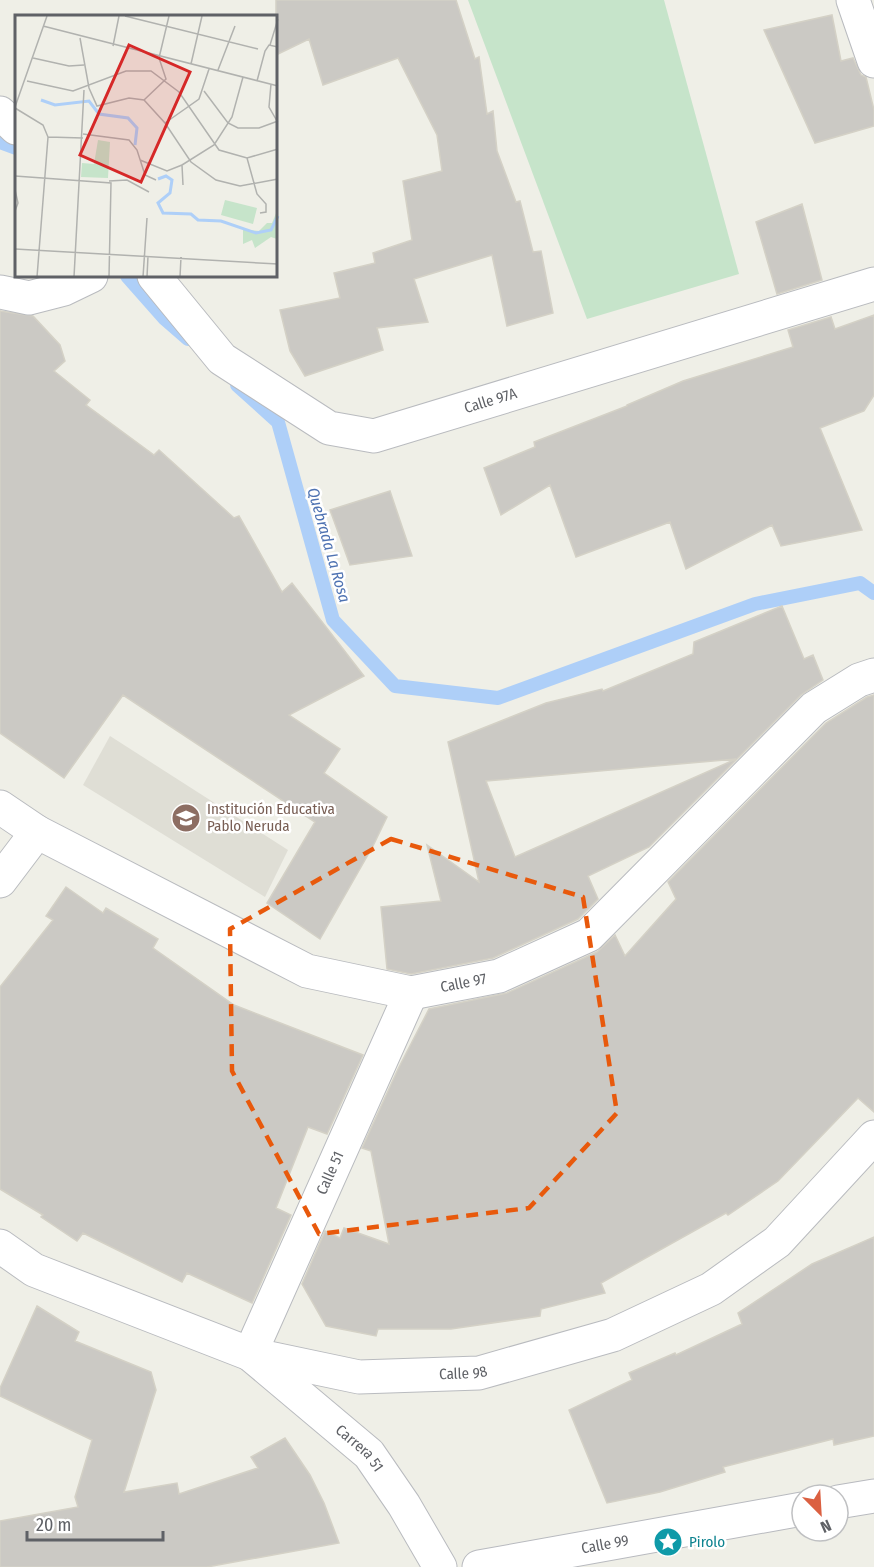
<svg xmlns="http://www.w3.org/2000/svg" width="874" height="1567" font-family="'Fira Sans Condensed',sans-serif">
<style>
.education{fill:#dfded5}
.green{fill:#c6e4ca}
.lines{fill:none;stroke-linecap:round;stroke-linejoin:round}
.stream{stroke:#aecff8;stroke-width:14}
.building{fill:#cbc9c4;stroke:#d4d1c6;stroke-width:1.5;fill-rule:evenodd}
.street-casing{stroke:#b9bbbf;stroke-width:35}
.secondary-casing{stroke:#b8babf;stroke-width:35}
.street{stroke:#fff;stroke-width:33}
.secondary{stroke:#fff;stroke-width:33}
.marked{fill:none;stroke:#e8590c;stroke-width:4.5;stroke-dasharray:12 8;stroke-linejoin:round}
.labels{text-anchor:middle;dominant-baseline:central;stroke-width:5;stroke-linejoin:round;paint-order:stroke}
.street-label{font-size:15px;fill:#5f6166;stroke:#fff}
.education-label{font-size:15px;fill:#785e54;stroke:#fff;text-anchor:start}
.culture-label{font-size:15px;fill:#0d838f;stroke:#fff;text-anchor:start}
.water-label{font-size:16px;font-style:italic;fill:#4f73b2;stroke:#fff}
.inset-river{fill:none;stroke:#aecff8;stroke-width:3}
.inset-road{fill:none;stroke:#b1b2af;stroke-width:1.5}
.view{fill:#d62828;fill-opacity:0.15;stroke:#d62828;stroke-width:3}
.inset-edge{fill:none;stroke:#5f6166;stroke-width:3}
</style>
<rect width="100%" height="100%" fill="#efefe7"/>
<path class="education" d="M 110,736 L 288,850 L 265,897 L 83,785 Z"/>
<path class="green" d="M 468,0 L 664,0 L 739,274 L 587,319 Z"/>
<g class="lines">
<path class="stream" d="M 0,142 L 16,148
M 127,276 L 165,319 L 188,339
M 237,385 L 278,422 L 333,620 L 395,686 L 498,698 L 755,604 L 860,583 L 874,593"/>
</g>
<path class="building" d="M 276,0 L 456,0 L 475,59 L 479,57 L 487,114 L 493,111 L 497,151 L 516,202 L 520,201 L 533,252 L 541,251 L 553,313 L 507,326 L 492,255 L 414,279 L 428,322 L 377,328 L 383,350 L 305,376 L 290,351 L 280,310 L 340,298 L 334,273 L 375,263 L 373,253 L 412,240 L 403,181 L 442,171 L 437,135 L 398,58 L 323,85 L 309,39 L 276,55 Z
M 832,15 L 841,61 L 853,58 L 861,75 L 866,77 L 874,110 L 874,126 L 815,143 L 764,30 Z
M 802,204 L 822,280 L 777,294 L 756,222 Z
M 0,311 L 33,316 L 60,345 L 65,361 L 54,371 L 90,400 L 86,405 L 154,455 L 159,450 L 234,518 L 239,516 L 282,592 L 292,583 L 364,676 L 289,715 L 340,749 L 324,773 L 387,817 L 373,846 L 320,939 L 267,903 L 315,822 L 123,695 L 64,778 L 0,733 Z
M 874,315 L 874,395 L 864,411 L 820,428 L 862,530 L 781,546 L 772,525 L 686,569 L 670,522 L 576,557 L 550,485 L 501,515 L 484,468 L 535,447 L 534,442 L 627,406 L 627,405 L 683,381 L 793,347 L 788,330 L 831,317 L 835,329 Z
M 390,491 L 412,556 L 350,565 L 330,510 Z
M 782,606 L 804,659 L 813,655 L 823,680 L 801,695 L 649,847 L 588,876 L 598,899 L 578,919 L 493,958 L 411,974 L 387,969 L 381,907 L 441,901 L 427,845 L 479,882 L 448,742 L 546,703 L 602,689 L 603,691 L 693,654 L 694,642 ZM 736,759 L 515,857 L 486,781 Z
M 874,695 L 874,1112 L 858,1098 L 778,1181 L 728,1215 L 726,1213 L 601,1283 L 605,1293 L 541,1309 L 540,1316 L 451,1329 L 378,1329 L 376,1336 L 326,1326 L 302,1284 L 325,1231 L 340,1238 L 344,1228 L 389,1244 L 371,1151 L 362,1148 L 398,1069 L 429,1009 L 507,993 L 597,952 L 615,935 L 625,956 L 676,899 L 668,882 L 826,723 L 867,697 Z
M 66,887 L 103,913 L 106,908 L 158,939 L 153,948 L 234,1005 L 363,1055 L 327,1134 L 308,1127 L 276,1208 L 291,1215 L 252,1303 L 187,1273 L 182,1282 L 83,1233 L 77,1241 L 41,1217 L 43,1215 L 0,1189 L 0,987 L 53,920 L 46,916 Z
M 874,1237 L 874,1436 L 834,1445 L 833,1439 L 723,1467 L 725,1472 L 660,1492 L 607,1503 L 569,1410 L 632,1380 L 629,1373 L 675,1353 L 676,1355 L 742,1324 L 738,1313 L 812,1264 Z
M 37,1306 L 79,1332 L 75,1341 L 151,1372 L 156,1390 L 124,1492 L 177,1483 L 179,1494 L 258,1468 L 251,1457 L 285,1438 L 310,1475 L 324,1503 L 339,1543 L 207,1567 L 0,1567 L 0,1521 L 78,1507 L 75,1497 L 92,1440 L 0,1396 L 0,1388 Z"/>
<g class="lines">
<g class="street-casing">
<g id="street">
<path d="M 853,0 L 874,61"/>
<path d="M 0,113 L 16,128"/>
<path id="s1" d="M 154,276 L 222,359 L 329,428 L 374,436 L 874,284"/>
<path d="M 0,292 L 29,298 L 64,289 L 91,276"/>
<path id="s2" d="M 0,807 L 37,832 L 307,971 L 411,993 L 499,976 L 589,935 L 814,708 L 859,680 L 874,675"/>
<path d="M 0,881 L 37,832"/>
<path id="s3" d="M 411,993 L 250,1354 L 369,1454 L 404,1505 L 440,1567"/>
<path id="s4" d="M 0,1246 L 34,1270 L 250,1354 L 359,1377 L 479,1373 L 613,1335 L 711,1289 L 777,1242 L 874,1137"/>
</g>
</g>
<g class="secondary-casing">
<g id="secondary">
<path d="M 838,1502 L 874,1496"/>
<path id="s5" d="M 479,1567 L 802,1509"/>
</g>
</g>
<use href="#street" class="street"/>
<use href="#secondary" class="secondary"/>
</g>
<path class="marked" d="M 391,839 L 583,897 L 617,1113 L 529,1208 L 319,1234 L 232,1071 L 230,929 Z"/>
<defs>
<g id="school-disc" transform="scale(1.5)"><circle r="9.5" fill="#8d6e63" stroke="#fff"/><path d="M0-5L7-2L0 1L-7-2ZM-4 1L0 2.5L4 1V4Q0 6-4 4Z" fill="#fff"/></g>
<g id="sight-disc" transform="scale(1.5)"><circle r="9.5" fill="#0f9aa8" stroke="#fff"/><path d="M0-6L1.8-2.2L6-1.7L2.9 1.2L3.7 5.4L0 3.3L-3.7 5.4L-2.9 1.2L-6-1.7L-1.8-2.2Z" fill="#fff"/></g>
</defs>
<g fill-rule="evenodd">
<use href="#school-disc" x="186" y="818"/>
<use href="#sight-disc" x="668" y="1542"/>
</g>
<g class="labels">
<g class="street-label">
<text stroke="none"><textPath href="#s1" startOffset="402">Calle 97A</textPath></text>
<text stroke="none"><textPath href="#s2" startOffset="508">Calle 97</textPath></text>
<text transform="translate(330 1173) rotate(-66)">Calle 51</text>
<text stroke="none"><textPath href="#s4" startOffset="489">Calle 98</textPath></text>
<text stroke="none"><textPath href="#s3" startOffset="540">Carrera 51</textPath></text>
<text stroke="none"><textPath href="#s5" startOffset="128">Calle 99</textPath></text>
</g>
<g class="education-label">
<text x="207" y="809">Institución Educativa<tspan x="207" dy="17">Pablo Neruda</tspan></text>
</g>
<g class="culture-label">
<text x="689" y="1542">Pirolo</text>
</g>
<g class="water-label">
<text transform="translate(329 545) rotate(74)">Quebrada La Rosa</text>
</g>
</g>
<g transform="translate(15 15)">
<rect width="262" height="262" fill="#efefe7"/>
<path d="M 83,125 L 95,127 L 93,163 L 66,162 L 67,148 L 79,149 ZM 210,185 L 242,193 L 238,209 L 206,200 ZM 262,196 L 262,224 L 256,222 L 240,233 L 237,225 L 228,229 L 228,214 L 244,216 L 252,208 L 257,208 Z" fill="#c6e4ca"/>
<path class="inset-river" d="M 26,85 L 40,90 L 74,86 L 84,99 L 113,103 L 122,113 L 120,130M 143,164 L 151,161 L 157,165 L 155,178 L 143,188 L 148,198 L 176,199 L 183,205 L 206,206 L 241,218 L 256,215 L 263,201"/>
<path class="inset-road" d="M 110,1 L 243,34M 28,11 L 263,71M 65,23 L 74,73 L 82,91 L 114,83 L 129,85 L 150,108 L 176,147 L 201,165 L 225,171 L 263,164M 255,30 L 263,4M 98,31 L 104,1M 18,43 L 54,51 L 69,50M 176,49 L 187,1M 203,55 L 220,11M 12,66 L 58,76 L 111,56 L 136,56 L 164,77 L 204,135 L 232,143 L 263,134M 242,66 L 250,36 L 254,30 L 263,32M 256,69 L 254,92 L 262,106M 189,76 L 213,108 L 223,113 L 244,113 L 263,106M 129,85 L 151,64 L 144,43 L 154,1M 0,92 L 32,1M 0,93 L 28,110 L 33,122 L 22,262M 150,108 L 184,84 L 194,54M 68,119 L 114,125 L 122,135 L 130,160 L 141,165M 33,122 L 68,123M 232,143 L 242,179 L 251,189 L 251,197 L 245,198M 125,145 L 152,156 L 167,150M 0,161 L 96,168 L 94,262M 94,166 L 112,165 L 134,177M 168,170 L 167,150 L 199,130 L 217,102 L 228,62M 0,175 L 3,188 L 0,196M 0,234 L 263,249M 59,262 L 69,75M 128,262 L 132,203M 132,262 L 133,241M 165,262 L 166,242"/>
<path class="view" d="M 114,30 L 175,57 L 126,167 L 65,140 Z"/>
<rect width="262" height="262" class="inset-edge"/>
</g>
<g transform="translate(820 1513) rotate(156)"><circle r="28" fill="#ffffff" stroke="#bfc0c2" stroke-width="1.5"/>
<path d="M0-4.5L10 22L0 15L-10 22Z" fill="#db6041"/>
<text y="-9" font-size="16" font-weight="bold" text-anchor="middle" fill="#5f6166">N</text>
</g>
<path d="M27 1531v9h136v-9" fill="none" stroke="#5f6166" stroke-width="3"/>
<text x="36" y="1531" font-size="18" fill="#5f6166" stroke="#ffffff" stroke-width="4.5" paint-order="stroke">20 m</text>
</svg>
